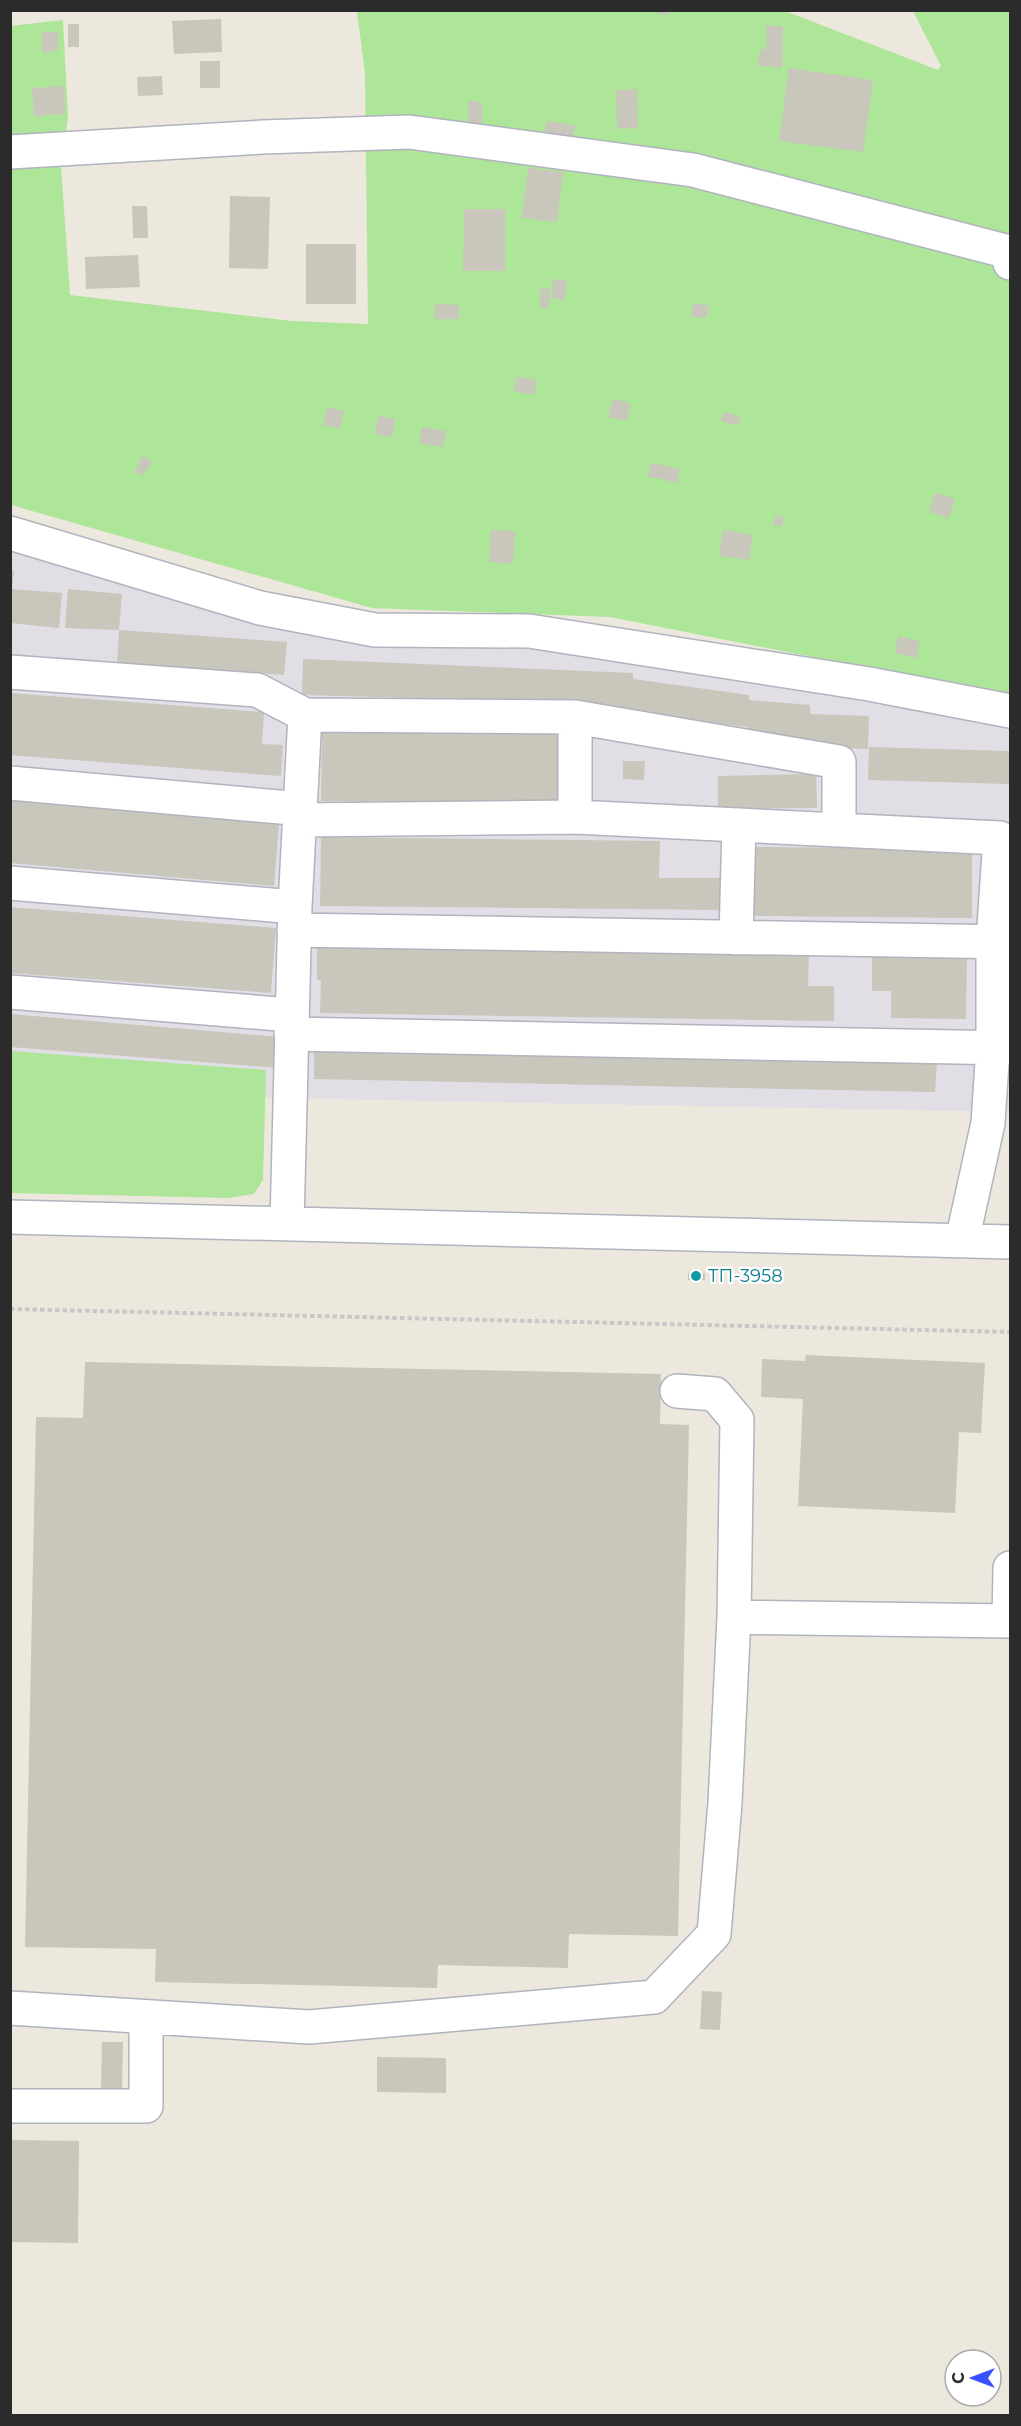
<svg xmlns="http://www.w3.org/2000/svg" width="1021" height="2426" font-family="Montserrat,sans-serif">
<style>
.industrial{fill:#e1dee6}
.green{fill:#ade599}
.building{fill:#c9c6bc}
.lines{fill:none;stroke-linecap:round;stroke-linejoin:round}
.minor-casing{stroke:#b1b3bf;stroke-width:36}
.path{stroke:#c8c8c8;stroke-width:4;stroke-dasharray:4.5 3;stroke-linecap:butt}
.minor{stroke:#fff;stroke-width:33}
.culture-dot{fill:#0f9aa8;stroke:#fff;stroke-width:2}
.labels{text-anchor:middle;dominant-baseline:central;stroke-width:4.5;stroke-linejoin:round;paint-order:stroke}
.culture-label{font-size:18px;fill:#0d838f;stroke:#fff;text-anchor:start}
</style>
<rect width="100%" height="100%" fill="#ede8dd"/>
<path class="industrial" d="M 11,530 L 314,603 L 370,619 L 1010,715 L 1010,1112 L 11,1093 Z"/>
<path class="green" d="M 357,11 L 785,11 L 938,70 L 941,66 L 913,11 L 1010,11 L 1010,696 L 610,617 L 372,608 L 11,505 L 10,26 L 63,20 L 68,117 L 61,166 L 70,295 L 292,321 L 368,324 L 365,73 Z
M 11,1051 L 266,1070 L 263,1180 L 254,1194 L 228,1198 L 11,1193 Z"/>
<path class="building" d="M 641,10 L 668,10 L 668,15 Z
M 221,19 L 222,52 L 174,54 L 172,21 Z
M 68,24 L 79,24 L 79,47 L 68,47 Z
M 766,26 L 783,26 L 782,68 L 758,66 L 760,49 L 767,49 Z
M 42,32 L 58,32 L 58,51 L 42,52 Z
M 200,61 L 220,61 L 220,88 L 200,88 Z
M 789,68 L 873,80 L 863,152 L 779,141 Z
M 162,76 L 163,95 L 138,96 L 137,77 Z
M 64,86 L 65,114 L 34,116 L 32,88 Z
M 637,89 L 638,128 L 617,129 L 616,90 Z
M 468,101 L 482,102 L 482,125 L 468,125 Z
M 546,121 L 575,125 L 573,137 L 545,133 Z
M 528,168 L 563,172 L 557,222 L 522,218 Z
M 230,196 L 270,197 L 268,269 L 229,268 Z
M 132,206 L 147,206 L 148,238 L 133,238 Z
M 464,209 L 505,209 L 505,271 L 463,271 Z
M 306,244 L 356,244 L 356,304 L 306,304 Z
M 138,255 L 140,287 L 86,289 L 85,257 Z
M 553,279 L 567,280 L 565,300 L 551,298 Z
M 541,288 L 550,289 L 549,308 L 539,307 Z
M 693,303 L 709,306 L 706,318 L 691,316 Z
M 435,304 L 459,305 L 459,319 L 435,319 Z
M 516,377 L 537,380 L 534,395 L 514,391 Z
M 613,399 L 631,404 L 626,421 L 608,417 Z
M 327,407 L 344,411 L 340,429 L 323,425 Z
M 724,412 L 740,416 L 738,426 L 721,421 Z
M 378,416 L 395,419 L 392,437 L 375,434 Z
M 422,427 L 446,431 L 443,447 L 419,443 Z
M 142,456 L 152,461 L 144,476 L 135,472 Z
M 651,463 L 680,469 L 677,483 L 648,476 Z
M 935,493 L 955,499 L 949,518 L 929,512 Z
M 775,516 L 784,517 L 782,527 L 773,525 Z
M 491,530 L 515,531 L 513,564 L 489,562 Z
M 723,530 L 753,535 L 749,560 L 719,556 Z
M 10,571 L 14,571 L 12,589 L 62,593 L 59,628 L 10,623 Z
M 68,589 L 122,594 L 119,630 L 65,628 Z
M 119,630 L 287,642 L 284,675 L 117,663 Z
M 898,636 L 920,641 L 916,658 L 895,653 Z
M 303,659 L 633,673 L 633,679 L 749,695 L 749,700 L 810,705 L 810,714 L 869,716 L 868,749 L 809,747 L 809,739 L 748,734 L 748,727 L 631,713 L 631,708 L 571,702 L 302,695 Z
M 10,693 L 264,712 L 262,744 L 283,745 L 281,776 L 10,755 Z
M 322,731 L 561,734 L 561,803 L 321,801 Z
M 869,747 L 1010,751 L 1010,784 L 868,780 Z
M 623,761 L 645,761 L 644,780 L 623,779 Z
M 816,774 L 817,808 L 718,809 L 718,776 Z
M 10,800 L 279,824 L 274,886 L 10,863 Z
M 321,837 L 660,841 L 659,878 L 727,878 L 726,910 L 320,906 Z
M 752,847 L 972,849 L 972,918 L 752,916 Z
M 10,907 L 276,928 L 271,993 L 10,973 Z
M 317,941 L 809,948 L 808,986 L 834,986 L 834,1021 L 320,1013 L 321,980 L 317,980 Z
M 872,955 L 967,956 L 966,1019 L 891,1018 L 891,991 L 872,991 Z
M 10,1014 L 279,1037 L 278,1068 L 10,1047 Z
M 314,1047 L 937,1061 L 935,1092 L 314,1079 Z
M 688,1273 L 705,1273 L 705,1280 L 688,1280 Z
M 806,1355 L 985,1363 L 981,1433 L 959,1432 L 955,1513 L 798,1506 L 803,1399 L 761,1397 L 762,1359 L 805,1361 Z
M 85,1362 L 661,1374 L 660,1424 L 689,1425 L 678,1936 L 569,1934 L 568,1968 L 438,1965 L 437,1988 L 155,1982 L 156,1949 L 25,1947 L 36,1417 L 83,1418 Z
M 702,1991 L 722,1992 L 720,2030 L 700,2029 Z
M 102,2042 L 123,2042 L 122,2089 L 101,2089 Z
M 377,2057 L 446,2058 L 446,2093 L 377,2092 Z
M 10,2140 L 79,2141 L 78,2243 L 10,2242 Z"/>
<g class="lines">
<g class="minor-casing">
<path id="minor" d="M 10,152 L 263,137 L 409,132 L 693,170 L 1009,252 L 1010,263
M 10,533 L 260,608 L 375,630 L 529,631 L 869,684 L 1010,711
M 10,672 L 257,690 L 305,715 L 295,907 L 287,1224
M 305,715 L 575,717 L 575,817
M 575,717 L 839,762 L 839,830
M 10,783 L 302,809
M 301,820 L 575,817 L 1000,838 L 993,941 L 993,1047 L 988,1123 L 962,1241
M 10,883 L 295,907
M 294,930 L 1010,942
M 736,938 L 739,825
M 10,992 L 291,1015
M 291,1034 L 1010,1048
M 10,1217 L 1010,1242
M 677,1391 L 715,1394 L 737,1420 L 734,1617
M 1009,1621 L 1010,1568
M 10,2008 L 309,2027 L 654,1997 L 714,1934 L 725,1803 L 734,1617 L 1010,1621
M 10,2106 L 146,2106 L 146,2017"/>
</g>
<path class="path" d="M 10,1309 L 1010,1332"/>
<use href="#minor" class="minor"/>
</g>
<circle class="culture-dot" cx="696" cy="1276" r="6"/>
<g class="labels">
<g class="culture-label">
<text x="708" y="1276">ТП-3958</text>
</g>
</g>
<rect width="1021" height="2426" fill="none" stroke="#2b2b2b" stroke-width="24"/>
<g transform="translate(973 2378) rotate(270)"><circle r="28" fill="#ffffff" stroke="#aaaaaa" stroke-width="1.5"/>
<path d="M0-4.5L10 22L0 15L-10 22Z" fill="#3b50fd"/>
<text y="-9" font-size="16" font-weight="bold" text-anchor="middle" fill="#2b2b2b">С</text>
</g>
</svg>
